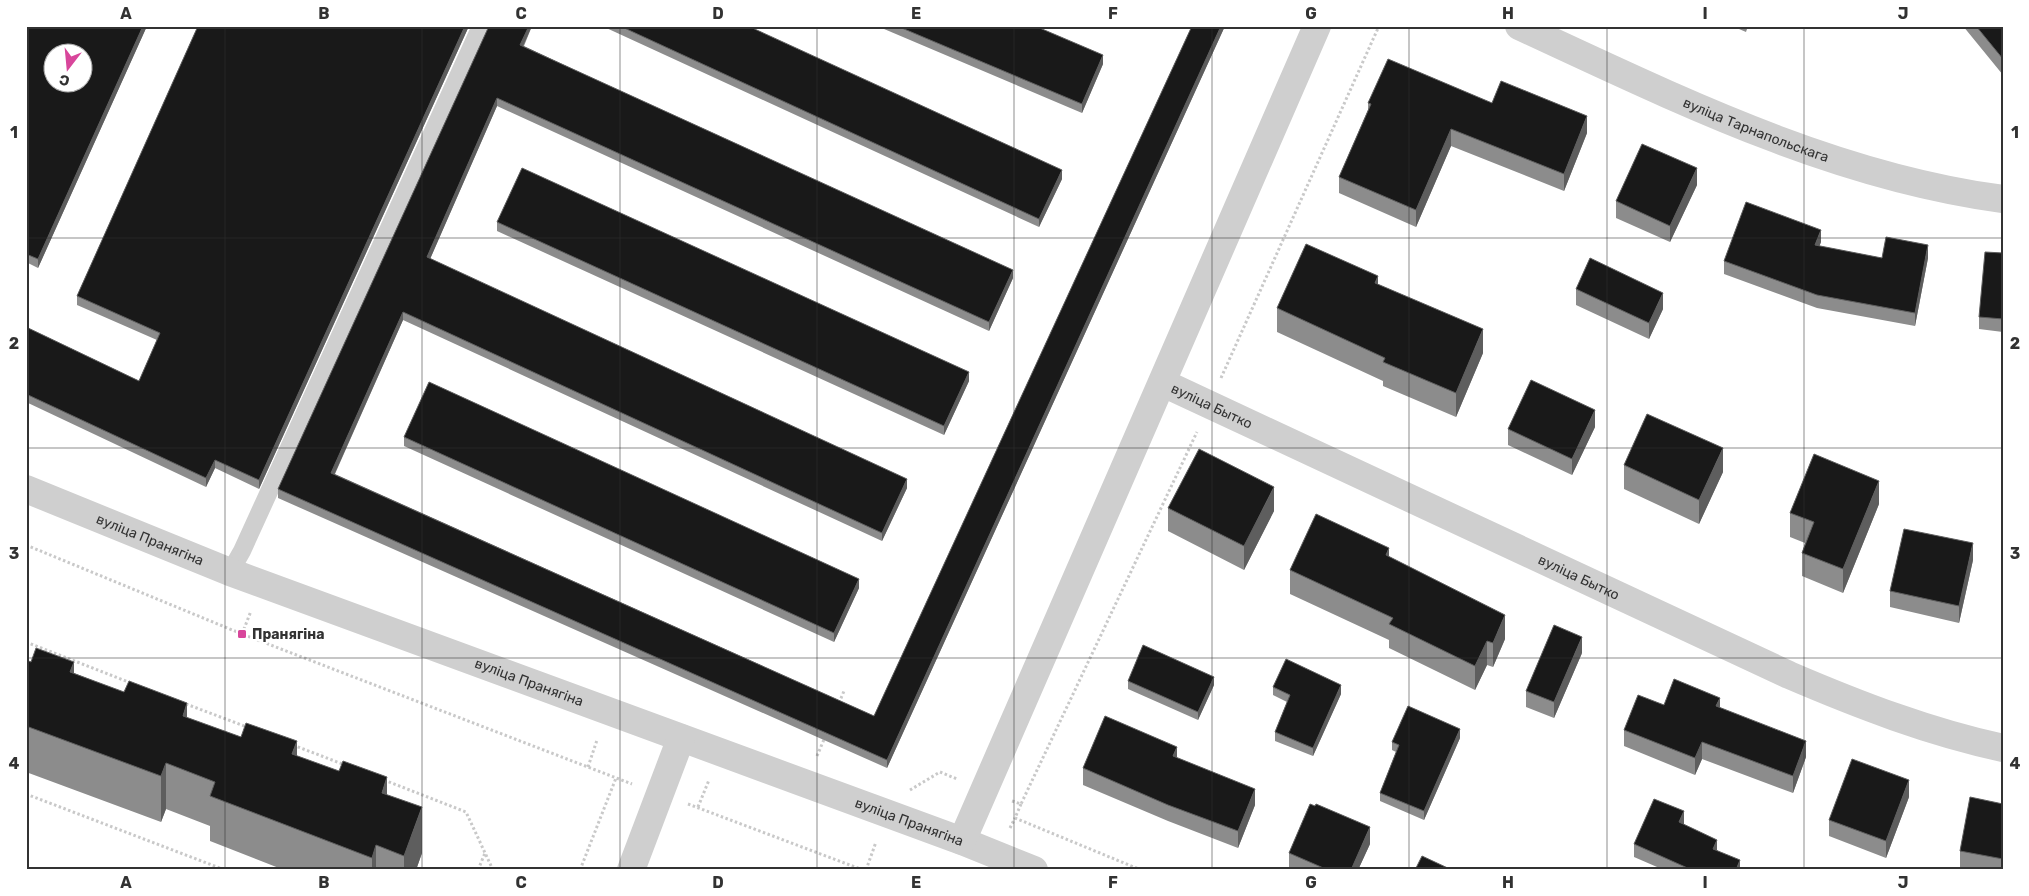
<svg xmlns="http://www.w3.org/2000/svg" width="2029" height="896" font-family="Rubik,sans-serif">
<style>
.lines{fill:none;stroke-linecap:round;stroke-linejoin:round}
.path{stroke:#c9c9c9;stroke-width:3;stroke-dasharray:2.5 2.5;stroke-linecap:butt}
.service{stroke:#cfcfcf;stroke-width:18}
.minor{stroke:#cfcfcf;stroke-width:28}
.wall{fill:#8c8c8c}
.shaded-wall{fill:#5e5e5e}
.building{fill:#191919;stroke:#5e5e5e;fill-rule:evenodd}
.grid{fill:none;stroke:#323232;stroke-width:1;stroke-opacity:0.55}
.poi-dot{fill:#d8469b;stroke:#fff;stroke-width:2}
.labels{text-anchor:middle;dominant-baseline:central;stroke-width:5;stroke-linejoin:round;paint-order:stroke}
.street-label{font-size:14px;fill:#323232;stroke:#fff}
.poi-label{font-size:14px;font-weight:bold;fill:#323232;stroke:#fff;text-anchor:start}
.neatline{fill:none;stroke:#323232;stroke-width:2}
.grid-label{font-size:16px;text-anchor:middle;font-weight:bold;fill:#323232}
</style>
<rect width="100%" height="100%" fill="#fff"/>
<g class="lines">
<path class="path" d="M 1221,378 L 1379,26
M 26,545 L 242,634 L 632,784
M 242,634 L 251,611
M 26,642 L 131,683
M 839,703 L 844,691
M 186,704 L 247,727
M 293,745 L 345,765
M 817,756 L 825,737
M 588,767 L 597,740
M 384,780 L 466,812 L 493,870
M 910,790 L 940,772 L 957,779
M 26,794 L 225,870
M 1012,801 L 1021,804 L 1197,432
M 688,804 L 863,870
M 1021,804 L 1015,818 L 1141,870
M 698,807 L 709,780
M 1010,828 L 1015,818
M 478,870 L 485,853
M 580,870 L 616,778
M 866,870 L 876,842"/>
<path class="service" d="M 230,572 L 242,551 L 481,26"/>
<g class="minor">
<path id="s1" d="M 1519,26 C 1675,98 1831,176 2003,199"/>
<path id="s2" d="M 1163,383 L 1789,675 C 1859,705 1929,732 2003,748"/>
<path id="s3" d="M 26,489 L 230,572 L 962,841 L 1034,870"/>
<path d="M 962,841 L 1317,26"/>
<path d="M 631,870 L 681,738"/>
</g>
</g>
<path class="wall" d="M 26,26 L 147,26 L 38,268 L 26,262 Z
M 198,26 L 469,26 L 259,489 L 215,468 L 206,487 L 26,402 L 26,327 L 139,381 L 157,340 L 77,305 L 77,296 Z
M 489,26 L 532,26 L 524,46 L 1013,278 L 989,331 L 497,106 L 430,259 L 907,488 L 882,541 L 403,320 L 335,474 L 874,716 L 1192,26 L 1225,26 L 887,768 L 278,498 L 278,489 Z
M 602,26 L 748,26 L 1062,179 L 1039,227 Z
M 877,26 L 1035,26 L 1103,64 L 1082,113 Z
M 1732,26 L 1748,26 L 1746,32 Z
M 1963,26 L 2003,26 L 2003,75 Z
M 1368,103 L 1492,103 L 1587,133 L 1564,191 L 1451,146 L 1416,227 L 1339,193 L 1339,177 L 1368,110 Z
M 1697,185 L 1670,242 L 1616,218 L 1616,201 Z
M 497,222 L 969,381 L 944,435 L 497,231 Z
M 1821,242 L 1819,246 L 1882,258 L 1928,258 L 1915,326 L 1817,308 L 1724,274 L 1724,261 Z
M 2003,253 L 2003,332 L 1979,329 L 1979,317 Z
M 1378,284 L 1483,353 L 1456,417 L 1383,386 L 1383,381 L 1277,332 L 1277,308 Z
M 1576,289 L 1663,309 L 1649,339 L 1576,305 Z
M 1595,427 L 1572,475 L 1508,445 L 1508,429 Z
M 404,437 L 859,588 L 834,642 L 404,446 Z
M 1624,465 L 1723,472 L 1699,524 L 1624,489 Z
M 1879,504 L 1843,593 L 1802,576 L 1802,553 L 1805,543 L 1790,537 L 1790,513 Z
M 1168,508 L 1274,511 L 1244,570 L 1168,531 Z
M 1389,557 L 1505,639 L 1493,667 L 1487,665 L 1475,690 L 1389,648 L 1389,640 L 1290,594 L 1290,570 Z
M 1973,560 L 1959,623 L 1890,607 L 1890,591 Z
M 1582,653 L 1554,718 L 1526,707 L 1526,691 Z
M 26,660 L 74,673 L 187,718 L 241,737 L 297,756 L 387,795 L 422,853 L 416,870 L 284,870 L 210,841 L 210,826 L 166,809 L 161,822 L 26,772 Z
M 1128,681 L 1214,685 L 1198,720 L 1128,689 Z
M 1273,687 L 1341,694 L 1313,756 L 1275,741 L 1275,732 L 1287,702 L 1273,695 Z
M 1664,705 L 1720,708 L 1806,757 L 1793,793 L 1702,759 L 1695,775 L 1624,746 L 1624,730 Z
M 1460,738 L 1424,820 L 1380,801 L 1380,793 L 1396,752 L 1392,750 L 1392,742 Z
M 1177,758 L 1255,805 L 1238,848 L 1168,821 L 1083,785 L 1083,768 Z
M 1909,797 L 1886,858 L 1829,836 L 1829,820 Z
M 2003,804 L 2003,870 L 1970,870 L 1960,868 L 1960,851 Z
M 1683,824 L 1717,850 L 1740,870 L 1664,870 L 1634,857 L 1634,844 Z
M 1370,844 L 1358,870 L 1289,869 L 1289,853 Z"/>
<path class="shaded-wall" d="M 143,26 L 147,26 L 38,268 L 38,259 Z
M 465,26 L 469,26 L 259,489 L 259,480 Z
M 529,26 L 532,26 L 520,53 L 520,45 Z
M 1221,26 L 1225,26 L 887,768 L 887,760 Z
M 1103,55 L 1103,64 L 1082,113 L 1082,104 Z
M 497,98 L 497,106 L 427,266 L 427,257 Z
M 1587,116 L 1587,133 L 1564,191 L 1564,174 Z
M 1451,129 L 1451,146 L 1416,227 L 1416,210 Z
M 1697,168 L 1697,185 L 1670,242 L 1670,226 Z
M 1062,170 L 1062,179 L 1039,227 L 1039,219 Z
M 1821,230 L 1821,242 L 1815,258 L 1815,245 Z
M 1928,245 L 1928,258 L 1915,326 L 1915,313 Z
M 1013,270 L 1013,278 L 989,331 L 989,322 Z
M 1378,276 L 1378,300 L 1375,283 Z
M 1663,293 L 1663,309 L 1649,339 L 1649,323 Z
M 403,312 L 403,320 L 331,482 L 331,473 Z
M 1483,329 L 1483,353 L 1456,417 L 1456,393 Z
M 969,372 L 969,381 L 944,435 L 944,426 Z
M 1595,410 L 1595,427 L 1572,475 L 1572,459 Z
M 1723,448 L 1723,472 L 1699,524 L 1699,500 Z
M 215,460 L 215,468 L 206,487 L 206,478 Z
M 907,479 L 907,488 L 882,541 L 882,533 Z
M 1879,481 L 1879,504 L 1843,593 L 1843,569 Z
M 1274,487 L 1274,511 L 1244,570 L 1244,546 Z
M 1973,543 L 1973,560 L 1959,623 L 1959,606 Z
M 1389,548 L 1389,572 L 1386,555 Z
M 859,579 L 859,588 L 834,642 L 834,633 Z
M 1505,615 L 1505,639 L 1493,667 L 1493,643 Z
M 1582,637 L 1582,653 L 1554,718 L 1554,702 Z
M 1487,641 L 1487,665 L 1475,690 L 1475,666 Z
M 74,662 L 74,708 L 70,672 Z
M 1214,677 L 1214,685 L 1198,720 L 1198,712 Z
M 1341,685 L 1341,694 L 1313,756 L 1313,748 Z
M 1720,698 L 1720,714 L 1716,706 Z
M 187,703 L 187,749 L 183,716 Z
M 1460,729 L 1460,738 L 1424,820 L 1424,811 Z
M 297,741 L 297,787 L 292,754 Z
M 1806,741 L 1806,757 L 1793,793 L 1793,776 Z
M 1702,742 L 1702,759 L 1695,775 L 1695,758 Z
M 1177,747 L 1177,764 L 1173,756 Z
M 166,763 L 166,809 L 161,822 L 161,776 Z
M 387,777 L 387,823 L 382,793 Z
M 1909,780 L 1909,797 L 1886,858 L 1886,841 Z
M 1255,789 L 1255,805 L 1238,848 L 1238,831 Z
M 422,807 L 422,853 L 416,870 L 404,870 L 404,856 Z
M 1684,811 L 1684,824 L 1679,835 L 1679,822 Z
M 1370,827 L 1370,844 L 1358,870 L 1351,870 Z
M 1717,840 L 1717,852 L 1713,849 Z
M 376,845 L 376,870 L 372,870 L 372,858 Z
M 1740,860 L 1740,870 L 1736,870 Z"/>
<path class="building" d="M 26,26 L 143,26 L 38,259 L 26,254 ZM 52,52 L 82,52 L 82,82 L 52,82 Z
M 198,26 L 465,26 L 259,480 L 215,460 L 206,478 L 26,394 L 26,327 L 139,381 L 160,333 L 77,296 Z
M 489,26 L 529,26 L 520,45 L 1013,270 L 989,322 L 497,98 L 427,257 L 907,479 L 882,533 L 403,312 L 331,473 L 874,716 L 1192,26 L 1221,26 L 887,760 L 278,489 Z
M 620,26 L 748,26 L 1062,170 L 1039,219 Z
M 897,26 L 1035,26 L 1103,55 L 1082,104 Z
M 1976,26 L 2003,26 L 2003,59 Z
M 1388,59 L 1492,103 L 1501,81 L 1587,116 L 1564,174 L 1451,129 L 1416,210 L 1339,177 L 1371,104 L 1368,103 Z
M 1642,144 L 1697,168 L 1670,226 L 1616,201 Z
M 522,168 L 969,372 L 944,426 L 497,222 Z
M 1746,202 L 1821,230 L 1815,245 L 1882,258 L 1886,237 L 1928,245 L 1915,313 L 1817,295 L 1724,261 Z
M 1306,244 L 1378,276 L 1375,283 L 1483,329 L 1456,393 L 1383,362 L 1385,358 L 1277,308 Z
M 1985,252 L 2003,253 L 2003,319 L 1979,317 Z
M 1590,258 L 1663,293 L 1649,323 L 1576,289 Z
M 1531,380 L 1595,410 L 1572,459 L 1508,429 Z
M 429,382 L 859,579 L 834,633 L 404,437 Z
M 1647,414 L 1723,448 L 1699,500 L 1624,465 Z
M 1199,449 L 1274,487 L 1244,546 L 1168,508 Z
M 1814,454 L 1879,481 L 1843,569 L 1802,553 L 1814,522 L 1790,513 Z
M 1316,514 L 1389,548 L 1386,555 L 1505,615 L 1493,643 L 1487,641 L 1475,666 L 1389,624 L 1393,618 L 1290,570 Z
M 1904,529 L 1973,543 L 1959,606 L 1890,591 Z
M 1554,625 L 1582,637 L 1554,702 L 1526,691 Z
M 1143,645 L 1214,677 L 1198,712 L 1128,681 Z
M 36,648 L 74,662 L 70,672 L 124,692 L 129,681 L 187,703 L 183,716 L 241,737 L 246,723 L 297,741 L 292,754 L 339,771 L 343,761 L 387,777 L 382,793 L 422,807 L 404,856 L 376,845 L 372,858 L 210,796 L 215,782 L 166,763 L 161,776 L 26,726 L 26,660 L 31,662 Z
M 1286,659 L 1341,685 L 1313,748 L 1275,732 L 1290,695 L 1273,687 Z
M 1674,679 L 1720,698 L 1716,706 L 1806,741 L 1793,776 L 1702,742 L 1695,758 L 1624,730 L 1638,695 L 1664,705 Z
M 1408,706 L 1460,729 L 1424,811 L 1380,793 L 1399,745 L 1392,742 Z
M 1105,716 L 1177,747 L 1173,756 L 1255,789 L 1238,831 L 1168,805 L 1083,768 Z
M 1852,759 L 1909,780 L 1886,841 L 1829,820 Z
M 1970,797 L 2003,804 L 2003,859 L 1960,851 Z
M 1654,799 L 1684,811 L 1679,822 L 1717,840 L 1713,849 L 1740,860 L 1736,870 L 1692,870 L 1634,844 Z
M 1310,804 L 1315,806 L 1316,804 L 1370,827 L 1351,870 L 1328,870 L 1289,853 Z
M 1422,856 L 1452,870 L 1415,870 Z"/>
<path class="grid" d="M 225,26 L 225,870M 422,26 L 422,870M 620,26 L 620,870M 817,26 L 817,870M 1014,26 L 1014,870M 1212,26 L 1212,870M 1409,26 L 1409,870M 1607,26 L 1607,870M 1804,26 L 1804,870M 26,238 L 2003,238M 26,448 L 2003,448M 26,658 L 2003,658"/>
<rect class="poi-dot" x="237" y="629" width="10" height="10" rx="2.5"/>
<g class="labels">
<g class="street-label">
<text stroke="none"><textPath href="#s1" startOffset="259">вуліца Тарнапольскага</textPath></text>
<text stroke="none"><textPath href="#s2" startOffset="54">вуліца Бытко</textPath></text>
<text stroke="none"><textPath href="#s3" startOffset="134">вуліца Пранягіна</textPath></text>
<text stroke="none"><textPath href="#s2" startOffset="459">вуліца Бытко</textPath></text>
<text stroke="none"><textPath href="#s3" startOffset="539">вуліца Пранягіна</textPath></text>
<text stroke="none"><textPath href="#s3" startOffset="944">вуліца Пранягіна</textPath></text>
</g>
<g class="poi-label">
<text x="252" y="634">Пранягіна</text>
</g>
</g>
<rect width="2029" height="896" fill="none" stroke="#ffffff" stroke-width="55"/>
<g transform="translate(68 68) rotate(196)"><circle r="24" fill="#ffffff" stroke="#adadad"/>
<path d="M0-4L9 19L0 12L-9 19Z" fill="#d8469b"/>
<text y="-8" font-size="14" font-weight="bold" text-anchor="middle" fill="#323232">С</text>
</g>
<rect x="28" y="28" width="1974" height="840" class="neatline"/>
<g class="grid-label">
<text x="126" y="19">A</text>
<text x="324" y="19">B</text>
<text x="521" y="19">C</text>
<text x="718" y="19">D</text>
<text x="916" y="19">E</text>
<text x="1113" y="19">F</text>
<text x="1311" y="19">G</text>
<text x="1508" y="19">H</text>
<text x="1705" y="19">I</text>
<text x="1903" y="19">J</text>
<text x="14" y="138">1</text>
<text x="2015" y="138">1</text>
<text x="14" y="349">2</text>
<text x="2015" y="349">2</text>
<text x="14" y="559">3</text>
<text x="2015" y="559">3</text>
<text x="14" y="769">4</text>
<text x="2015" y="769">4</text>
<text x="126" y="888">A</text>
<text x="324" y="888">B</text>
<text x="521" y="888">C</text>
<text x="718" y="888">D</text>
<text x="916" y="888">E</text>
<text x="1113" y="888">F</text>
<text x="1311" y="888">G</text>
<text x="1508" y="888">H</text>
<text x="1705" y="888">I</text>
<text x="1903" y="888">J</text>
</g>
</svg>
